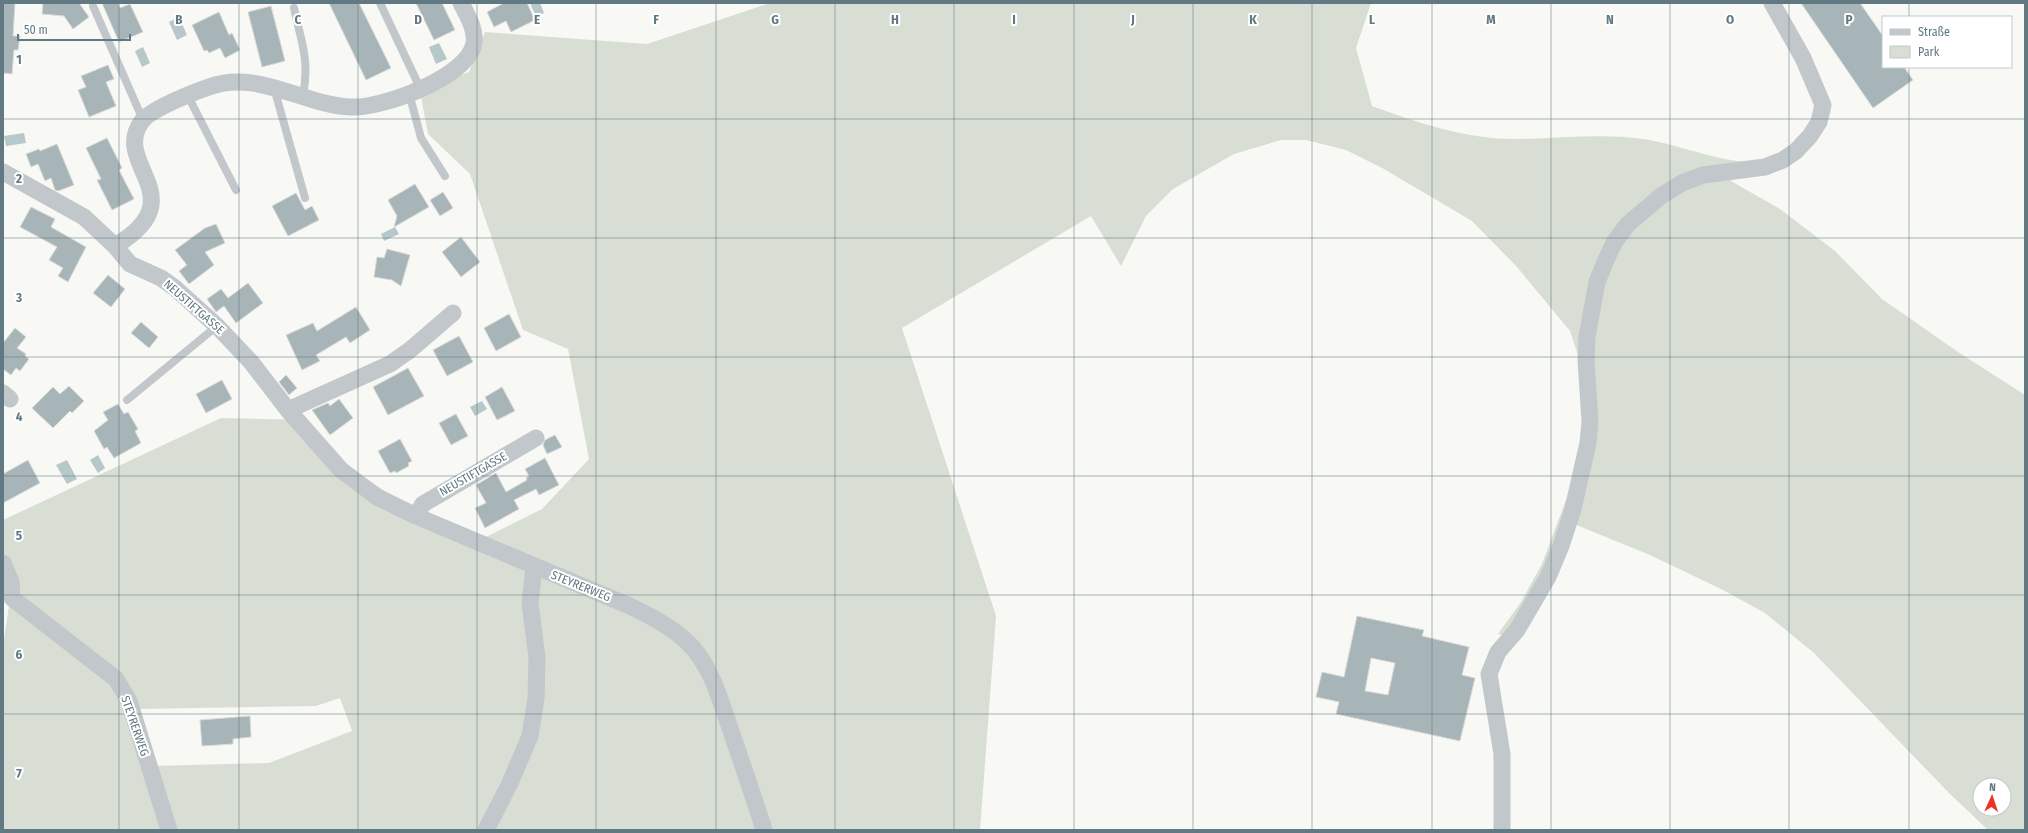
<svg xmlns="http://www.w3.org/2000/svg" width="2028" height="833" font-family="'Fira Sans Condensed',sans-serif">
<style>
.green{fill:#d9ded4;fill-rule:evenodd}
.water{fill:#b7c8ca}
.building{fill:#a7b4b8;stroke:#dadad8;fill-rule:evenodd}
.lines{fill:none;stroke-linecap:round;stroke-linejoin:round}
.service{stroke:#c1c7ca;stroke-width:8}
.minor{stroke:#c1c7ca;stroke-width:17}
.grid{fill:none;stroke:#617982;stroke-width:1;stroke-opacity:0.55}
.labels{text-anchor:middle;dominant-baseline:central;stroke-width:4;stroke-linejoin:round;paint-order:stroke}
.street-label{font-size:12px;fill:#617982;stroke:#fff}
.grid-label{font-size:13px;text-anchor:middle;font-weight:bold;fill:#617982;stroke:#fff;stroke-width:4;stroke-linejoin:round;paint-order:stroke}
</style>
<rect width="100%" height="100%" fill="#f8f8f5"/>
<path class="green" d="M 770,3 L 1371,3 L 1356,48 L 1372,106 C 1416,122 1465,139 1513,139 C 1557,139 1599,133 1643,139 C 1679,144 1720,163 1755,162 C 1765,162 1803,144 1815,140 L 1732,176 L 1731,181 L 1780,209 L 1835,251 L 1882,299 L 1958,352 L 2025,395 L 2025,830 L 1988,830 L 1949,793 L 1814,653 L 1765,613 L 1721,589 L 1650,555 L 1574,524 L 1515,638 L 1498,634 L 1521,602 L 1542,564 L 1573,481 L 1586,429 L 1581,364 L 1570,331 L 1517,267 L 1472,221 L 1384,169 L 1346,150 L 1306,140 L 1281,140 L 1234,154 L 1173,189 L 1146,216 L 1121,266 L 1091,216 L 902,328 L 996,616 L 980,830 L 3,830 L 3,646 L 9,606 L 3,581 L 3,520 L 221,418 L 306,420 L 345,464 L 402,503 L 484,538 L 542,509 L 589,459 L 568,349 L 523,330 L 470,174 L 428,134 L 420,91 L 469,72 L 485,32 L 647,44 ZM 340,698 L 352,731 L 269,763 L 153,766 L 137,709 L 316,706 ZM 1980,785 L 2004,785 L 2004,809 L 1980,809 Z"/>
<path class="water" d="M 530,3 L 540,3 L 544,13 L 536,17 Z
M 179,17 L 187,35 L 177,40 L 169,22 Z
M 439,43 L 447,59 L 436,64 L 429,47 Z
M 143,47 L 150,63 L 142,67 L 135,51 Z
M 24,133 L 26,143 L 6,146 L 4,136 Z
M 395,227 L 399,234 L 384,241 L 381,234 Z
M 482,401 L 487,409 L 475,416 L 470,407 Z
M 98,455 L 105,468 L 98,473 L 90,460 Z
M 67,460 L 77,479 L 67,484 L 56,465 Z"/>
<path class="building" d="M 3,3 L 15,3 L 13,36 L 20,36 L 18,50 L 14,50 L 12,74 L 3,73 Z
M 43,3 L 79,3 L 89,17 L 73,29 L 64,16 L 42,14 Z
M 102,3 L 118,3 L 120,8 L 130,4 L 143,32 L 119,42 Z
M 329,3 L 359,3 L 391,68 L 366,80 Z
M 416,3 L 442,3 L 455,30 L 434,40 Z
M 504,3 L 527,3 L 535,20 L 511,32 L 506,21 L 494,27 L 487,12 Z
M 1801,3 L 1860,3 L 1883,36 L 1883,67 L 1904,67 L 1913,80 L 1873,108 Z
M 271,6 L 285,61 L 262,67 L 248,12 Z
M 219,12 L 229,35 L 232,33 L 240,50 L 225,58 L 220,48 L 209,53 L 207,50 L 204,51 L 192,25 Z
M 108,65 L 114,79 L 106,82 L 116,106 L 89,117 L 78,90 L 86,87 L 81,76 Z
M 107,138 L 122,168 L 119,170 L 134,199 L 112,210 L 97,180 L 101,179 L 86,148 Z
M 57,144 L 74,185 L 58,191 L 55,190 L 51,178 L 45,181 L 38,164 L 31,167 L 26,154 L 39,149 L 40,151 Z
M 415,184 L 429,207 L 394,227 L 397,216 L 388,200 Z
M 443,192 L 453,208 L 440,216 L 430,200 Z
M 296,193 L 305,210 L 312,206 L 319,220 L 288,236 L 272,206 Z
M 31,207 L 55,219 L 51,227 L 86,247 L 68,282 L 58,276 L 63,268 L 49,260 L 57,247 L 20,227 Z
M 216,224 L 225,243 L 205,252 L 214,265 L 189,284 L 179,271 L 187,265 L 175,250 L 205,228 Z
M 461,237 L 480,262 L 461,277 L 442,252 Z
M 387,249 L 410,255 L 401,286 L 392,280 L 374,277 L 377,257 L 384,258 Z
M 108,275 L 125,289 L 111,307 L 93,293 Z
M 248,283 L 263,303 L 236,323 L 224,306 L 216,312 L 207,299 L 221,289 L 228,298 Z
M 356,307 L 370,330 L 350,343 L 346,337 L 316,355 L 320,361 L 302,370 L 286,335 L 313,323 L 317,331 Z
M 509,314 L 521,337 L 496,351 L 484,328 Z
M 141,322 L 158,337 L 149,348 L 131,333 Z
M 15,328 L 26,337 L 17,348 L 26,354 L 25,356 L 29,359 L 20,371 L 16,368 L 11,375 L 3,369 L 3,343 Z
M 459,336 L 473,362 L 447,376 L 433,350 Z
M 408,368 L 424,396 L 388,415 L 373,387 Z
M 286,375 L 297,388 L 289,395 L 279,382 Z
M 222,380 L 232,399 L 206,413 L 196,394 Z
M 69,386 L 84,401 L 72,413 L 70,411 L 53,428 L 32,408 L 53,387 L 60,394 Z
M 502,387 L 515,411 L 497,420 L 485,397 Z
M 339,399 L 353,418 L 330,435 L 312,410 L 328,403 L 330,406 Z
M 118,404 L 124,414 L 128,412 L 138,429 L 135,431 L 141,443 L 114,458 L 107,447 L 104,449 L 94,431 L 108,420 L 103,412 Z
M 456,414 L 468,436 L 451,445 L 439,423 Z
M 555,435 L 562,447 L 547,454 L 543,445 L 545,440 Z
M 400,439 L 412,461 L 408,463 L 409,466 L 396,473 L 395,471 L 390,473 L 378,451 Z
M 545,458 L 559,485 L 539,495 L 536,489 L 514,500 L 519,509 L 485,528 L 475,508 L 486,503 L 476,485 L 496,473 L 506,492 L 527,480 L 526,478 L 529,476 L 525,469 Z
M 28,460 L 40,483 L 3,503 L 3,474 Z
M 1357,616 L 1424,630 L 1422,636 L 1469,647 L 1462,675 L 1475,678 L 1460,741 L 1336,714 L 1339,702 L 1316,697 L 1322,672 L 1344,677 ZM 1371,658 L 1395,663 L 1388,695 L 1365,691 Z
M 250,716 L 251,737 L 233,739 L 233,744 L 202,746 L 200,720 Z"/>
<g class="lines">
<path class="service" d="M 380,3 L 420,88
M 93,6 L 143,120
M 294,8 C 301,41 310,61 303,95
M 274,88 L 305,198
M 409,93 L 421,138 L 445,176
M 188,96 L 236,190
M 127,400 L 217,326"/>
<path class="minor" d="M 3,172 L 84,217 L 115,246 L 130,264 L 161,278 L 175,288 L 217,326 L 251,362 L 288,410 L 341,470 L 377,497 L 416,516 L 632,607 C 654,618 677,630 693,648 C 713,671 721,703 731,731 C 742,764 754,797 764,830
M 115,246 C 197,197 110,164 142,121 C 151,109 194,92 209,87 C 258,69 303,105 351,107 C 381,109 469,77 474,43 C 476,29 467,15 461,3
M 3,393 L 10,399
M 288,410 L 390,364 L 410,350 L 453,313
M 416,516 L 423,504 L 536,438
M 3,563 L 11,582 L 12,598
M 12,598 L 116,679 L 129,701 L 169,830
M 486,830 L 510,783 L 530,736 L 536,699 L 537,658 L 530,603 L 534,567
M 1502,830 L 1502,754 L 1489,674 L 1498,652 L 1517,630 L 1548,577 L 1561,546 L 1573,509 L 1588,443 L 1590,422 L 1586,359 L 1587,337 L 1597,282 L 1606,260 L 1615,241 L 1628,224 L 1661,196 L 1682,183 L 1703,175 L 1765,167 L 1783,160 L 1796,151 L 1810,136 L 1819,122 L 1823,105 L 1803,58 L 1772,3"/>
</g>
<path class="grid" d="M 119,3 L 119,830M 239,3 L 239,830M 358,3 L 358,830M 477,3 L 477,830M 596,3 L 596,830M 716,3 L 716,830M 835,3 L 835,830M 954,3 L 954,830M 1074,3 L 1074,830M 1193,3 L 1193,830M 1312,3 L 1312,830M 1432,3 L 1432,830M 1551,3 L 1551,830M 1670,3 L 1670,830M 1789,3 L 1789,830M 1909,3 L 1909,17M 1909,67 L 1909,830M 3,119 L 2025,119M 3,238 L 2025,238M 3,357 L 2025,357M 3,476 L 2025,476M 3,595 L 2025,595M 3,714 L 2025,714"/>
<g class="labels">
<g class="street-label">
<text transform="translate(194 307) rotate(41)">NEUSTIFTGASSE</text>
<text transform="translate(473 474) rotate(-30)">NEUSTIFTGASSE</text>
<text transform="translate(581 586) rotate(22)">STEYRERWEG</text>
<text transform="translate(135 726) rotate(71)">STEYRERWEG</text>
</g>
</g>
<g class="grid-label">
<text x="179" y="24">B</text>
<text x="298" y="24">C</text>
<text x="418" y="24">D</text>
<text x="537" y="24">E</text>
<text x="656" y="24">F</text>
<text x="775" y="24">G</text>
<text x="895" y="24">H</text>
<text x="1014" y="24">I</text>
<text x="1133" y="24">J</text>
<text x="1253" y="24">K</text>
<text x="1372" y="24">L</text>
<text x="1491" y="24">M</text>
<text x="1610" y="24">N</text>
<text x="1730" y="24">O</text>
<text x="1849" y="24">P</text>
<text x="19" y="64">1</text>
<text x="19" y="183">2</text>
<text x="19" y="302">3</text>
<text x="19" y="421">4</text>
<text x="19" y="540">5</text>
<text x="19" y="659">6</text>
<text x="19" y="778">7</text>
</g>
<rect width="2028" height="833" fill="none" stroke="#617982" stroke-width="8"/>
<rect x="1882" y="16" width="130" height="52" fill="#ffffff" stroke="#c0c9cd"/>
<rect x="1890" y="29" width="20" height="6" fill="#c1c7ca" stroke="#c0c9cd"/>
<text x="1918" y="36" font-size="12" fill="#617982">Straße</text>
<rect x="1890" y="46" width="20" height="12" fill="#d9ded4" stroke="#c0c9cd"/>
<text x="1918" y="56" font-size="12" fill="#617982">Park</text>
<g transform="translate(1992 797) rotate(3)"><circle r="19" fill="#ffffff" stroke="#c0c9cd"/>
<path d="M0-3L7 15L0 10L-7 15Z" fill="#ed3220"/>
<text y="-6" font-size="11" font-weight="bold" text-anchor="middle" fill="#617982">N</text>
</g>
<path d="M18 34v6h112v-6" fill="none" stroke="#617982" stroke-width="2"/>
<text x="24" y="34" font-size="12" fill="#617982" stroke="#ffffff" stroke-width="3" paint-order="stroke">50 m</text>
</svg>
